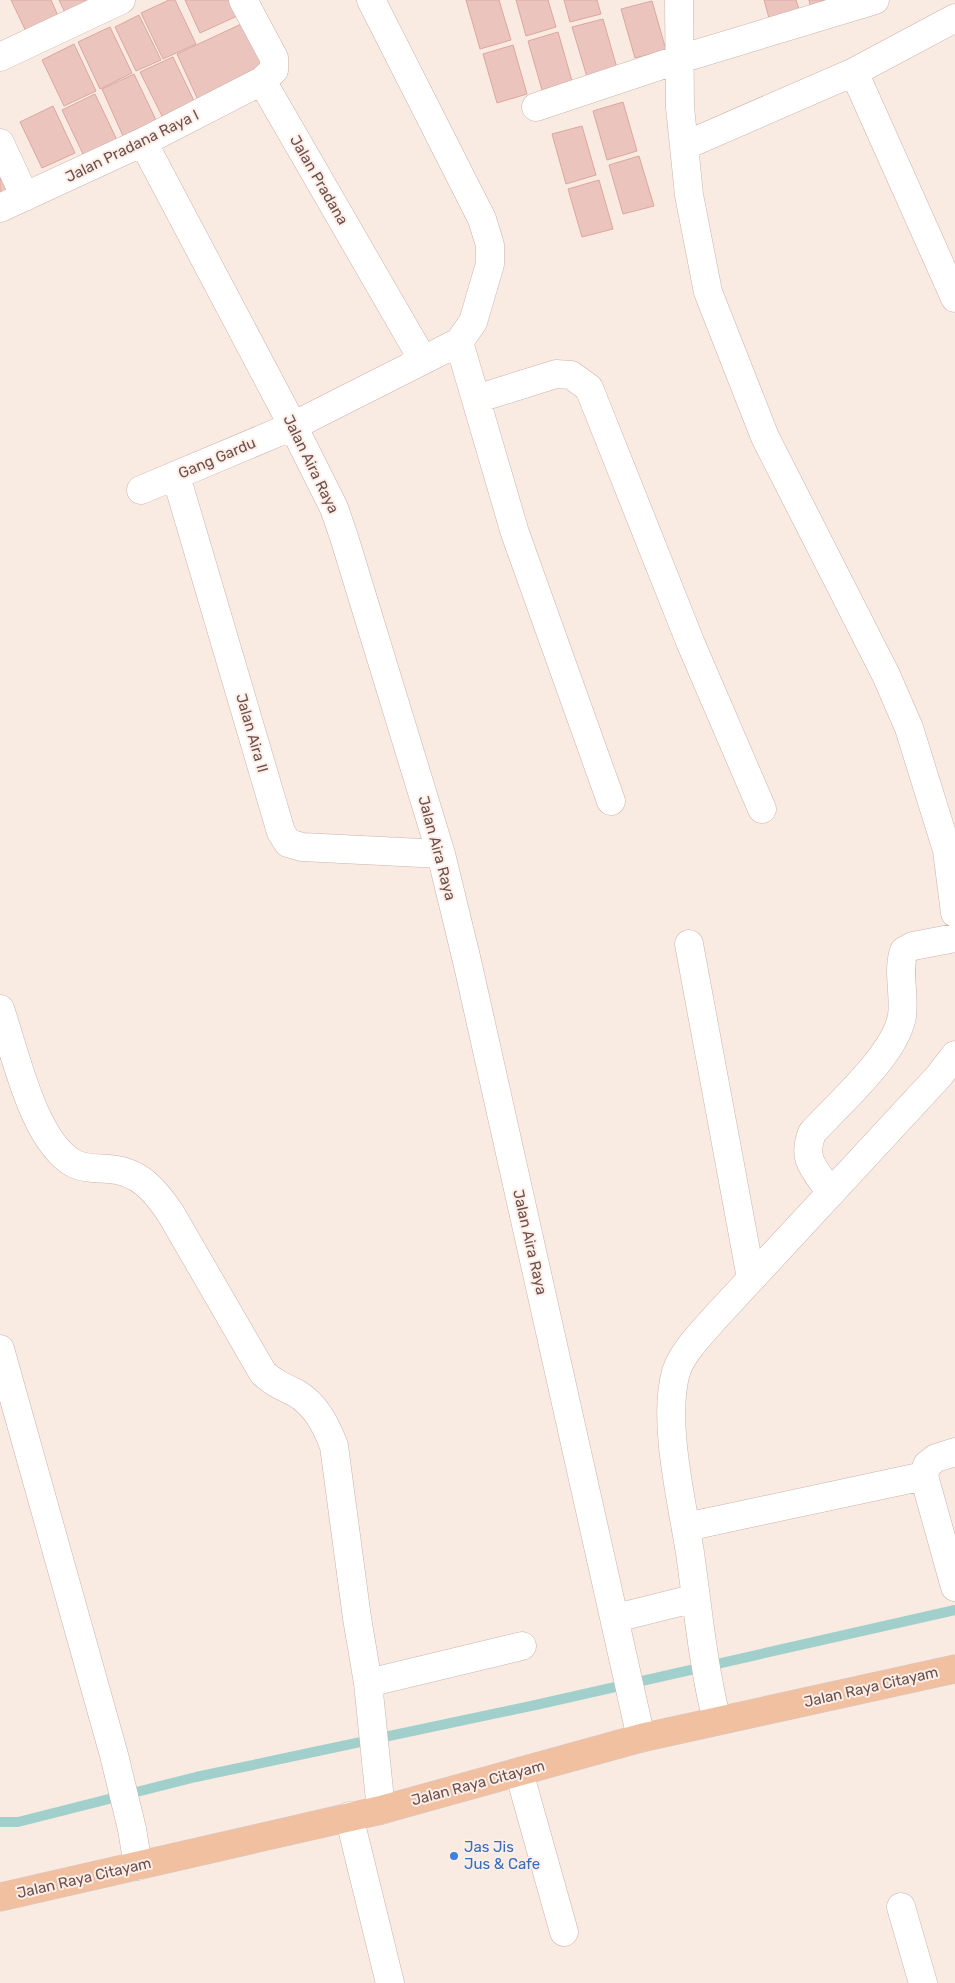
<svg xmlns="http://www.w3.org/2000/svg" width="955" height="1983" font-family="Rubik,sans-serif">
<style>
.lines{fill:none;stroke-linecap:round;stroke-linejoin:round}
.stream{stroke:#a1d0cc;stroke-width:10}
.building{fill:#ebc4bd;stroke:#dca79f}
.minor-casing{stroke:#cbb3ad;stroke-width:29}
.major-casing{stroke:#d4cac9;stroke-width:29}
.minor{stroke:#fff;stroke-width:28}
.major{stroke:#f1c0a1;stroke-width:28}
.shop-dot{fill:#3f7fe0;stroke:#fdefe8;stroke-width:2}
.labels{text-anchor:middle;dominant-baseline:central;stroke-width:4;stroke-linejoin:round;paint-order:stroke}
.street-label{font-size:15px;fill:#6e4f4c;stroke:#fdefe8}
.shop-label{font-size:15px;fill:#366cbe;stroke:#fdefe8;text-anchor:start}
</style>
<rect width="100%" height="100%" fill="#f9ebe2"/>
<g class="lines">
<path class="stream" d="M 0,1822 L 18,1822 L 196,1777 L 540,1704 L 955,1610"/>
</g>
<path class="building" d="M 11,0 L 51,0 L 63,27 L 31,42 Z
M 59,0 L 99,0 L 70,23 Z
M 169,0 L 175,0 L 196,44 L 163,59 L 141,13 Z
M 185,0 L 241,0 L 246,12 L 200,33 Z
M 466,0 L 499,0 L 511,40 L 480,49 Z
M 516,0 L 548,0 L 556,27 L 526,36 Z
M 564,0 L 597,0 L 601,14 L 570,22 Z
M 764,0 L 796,0 L 799,9 L 769,18 Z
M 809,0 L 826,0 L 810,5 Z
M 652,1 L 666,50 L 635,58 L 621,9 Z
M 139,15 L 161,60 L 136,71 L 115,27 Z
M 252,19 L 274,67 L 199,102 L 177,54 Z
M 603,19 L 617,68 L 587,77 L 572,27 Z
M 110,27 L 132,73 L 100,89 L 78,42 Z
M 558,32 L 572,81 L 542,90 L 528,41 Z
M 74,44 L 96,91 L 64,106 L 42,60 Z
M 513,45 L 527,94 L 497,103 L 483,54 Z
M 173,57 L 195,103 L 163,118 L 140,72 Z
M 134,74 L 156,120 L 123,136 L 102,89 Z
M 95,94 L 117,140 L 84,156 L 62,110 Z
M 623,102 L 637,151 L 607,160 L 593,111 Z
M 53,106 L 75,153 L 42,168 L 20,122 Z
M 582,126 L 596,175 L 566,184 L 552,134 Z
M 639,156 L 654,206 L 623,214 L 609,165 Z
M 0,163 L 12,190 L 0,196 Z
M 599,180 L 613,229 L 582,237 L 568,189 Z"/>
<g class="lines">
<g class="minor-casing">
<path id="minor" d="M 243,0 L 274,58 L 274,70 L 262,81 L 423,360
M 371,0 L 482,219 L 490,245 L 490,264 L 473,322 L 459,342 L 515,533 L 611,801
M 679,0 L 680,107 L 689,195 L 708,292 L 765,437 L 886,675 L 909,728 L 947,850 L 955,913
M 0,57 L 121,0
M 854,72 L 955,18
M 536,107 L 680,59 L 875,0
M 143,142 L 293,426 L 334,508 L 344,537 L 441,854 L 467,961 L 641,1738
M 0,143 L 25,197
M 684,146 L 854,72 L 955,298
M 0,208 L 143,142 L 262,81
M 476,399 L 556,374 L 571,375 L 589,388 L 691,644 L 762,809
M 176,476 L 281,832 L 288,843 L 302,847 L 441,854
M 141,490 L 293,426 L 459,342
M 689,944 L 751,1278
M 0,1009 C 15,1051 33,1142 75,1164 C 85,1169 98,1168 109,1169 C 139,1171 155,1190 171,1214 L 263,1373 C 274,1383 283,1387 296,1393 C 316,1405 326,1425 334,1446 L 357,1618 L 368,1683 L 381,1810
M 831,1193 C 816,1170 801,1161 812,1133 C 838,1104 896,1054 902,1016 C 905,994 897,972 904,951 L 913,946 L 955,938
M 0,1349 L 114,1755 L 132,1829 L 138,1866
M 955,1452 L 936,1458 L 927,1465 L 924,1476 L 955,1587
M 686,1527 L 924,1476
M 616,1618 L 696,1598
M 368,1683 L 522,1646
M 717,1721 C 703,1666 698,1609 690,1553 C 682,1502 662,1421 676,1372 C 682,1353 700,1335 713,1320 L 939,1076 L 955,1055
M 519,1772 L 564,1932
M 349,1816 L 390,1983
M 901,1907 L 923,1983"/>
</g>
<g class="major-casing">
<path id="major" d="M 0,1897 L 381,1810 L 641,1738 L 955,1669"/>
</g>
<use href="#minor" class="minor"/>
<use href="#major" class="major"/>
</g>
<circle class="shop-dot" cx="454" cy="1856" r="5"/>
<g class="labels">
<g class="street-label">
<text transform="translate(132 146) rotate(-26)">Jalan Pradana Raya I</text>
<text transform="translate(319 180) rotate(60)">Jalan Pradana</text>
<text transform="translate(217 458) rotate(-23)">Gang Gardu</text>
<text transform="translate(311 464) rotate(64)">Jalan Aira Raya</text>
<text transform="translate(252 733) rotate(74)">Jalan Aira II</text>
<text transform="translate(437 848) rotate(75)">Jalan Aira Raya</text>
<text transform="translate(530 1242) rotate(77)">Jalan Aira Raya</text>
<text transform="translate(871 1687) rotate(-13)">Jalan Raya Citayam</text>
<text transform="translate(478 1783) rotate(-15)">Jalan Raya Citayam</text>
<text transform="translate(84 1878) rotate(-13)">Jalan Raya Citayam</text>
</g>
<g class="shop-label">
<text x="464" y="1847">Jas Jis<tspan x="464" dy="17">Jus &amp; Cafe</tspan></text>
</g>
</g>
</svg>
